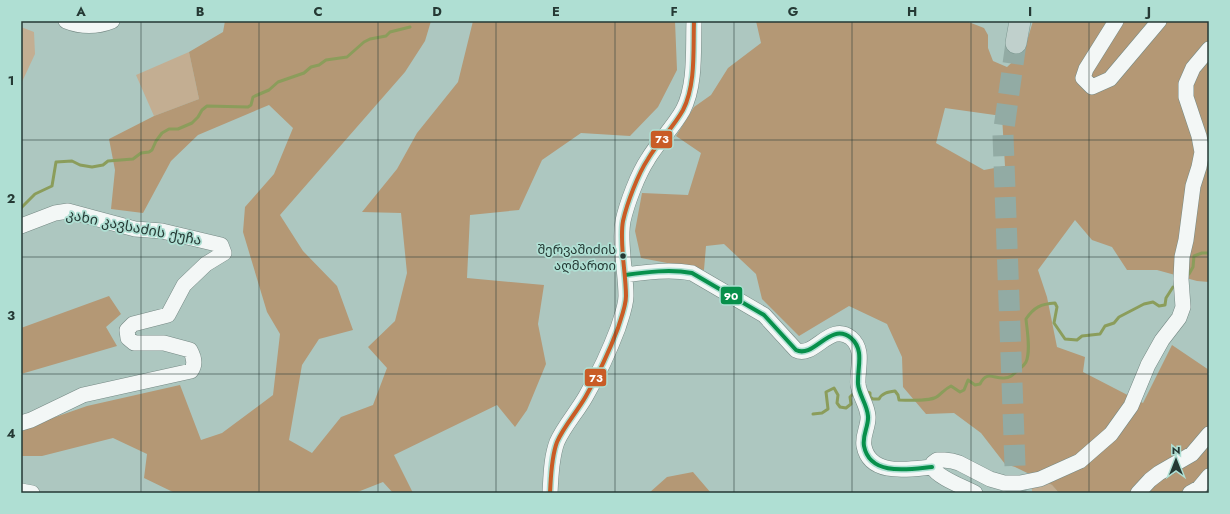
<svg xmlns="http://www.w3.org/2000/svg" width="1230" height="514" font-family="Jost,'Noto Sans Georgian',sans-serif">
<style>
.green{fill:#c3ae92}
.forest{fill:#b49875;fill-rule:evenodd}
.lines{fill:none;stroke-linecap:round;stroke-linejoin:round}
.stream{stroke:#8b9d5b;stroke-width:3}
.highway-tunnel{stroke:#92aba4;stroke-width:21;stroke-dasharray:21 10;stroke-linecap:butt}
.minor-casing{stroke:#758984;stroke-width:16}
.highway-casing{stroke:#7b968f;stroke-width:22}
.minor{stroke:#f3f7f6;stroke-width:15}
.highway{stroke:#c0d0cc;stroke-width:21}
.bus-1-casing{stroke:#afdfd3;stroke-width:7}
.bus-2-casing{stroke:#afdfd3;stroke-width:7}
.bus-1{stroke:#07904b;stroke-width:4}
.bus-2{stroke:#c95c26;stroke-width:4}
.grid{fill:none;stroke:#253934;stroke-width:1;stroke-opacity:0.55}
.bus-dot{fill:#253934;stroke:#afdfd3;stroke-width:1.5}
.labels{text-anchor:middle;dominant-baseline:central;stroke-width:3.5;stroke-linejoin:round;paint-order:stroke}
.bus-label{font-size:13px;fill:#253934;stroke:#afdfd3;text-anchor:end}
.street-label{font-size:14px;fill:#253934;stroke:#afdfd3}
.line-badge{stroke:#afdfd3;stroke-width:1.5}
.badge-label{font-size:11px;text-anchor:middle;font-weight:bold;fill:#fff}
.neatline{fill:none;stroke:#253934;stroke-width:1.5}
.grid-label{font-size:13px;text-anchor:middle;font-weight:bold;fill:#253934}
</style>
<rect width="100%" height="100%" fill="#adc7c0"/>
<path class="green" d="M 21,27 L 34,32 L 35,54 L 21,84 Z
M 189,52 L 199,99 L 154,116 L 136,75 Z
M 1032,475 L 1052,485 L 1059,493 L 1032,493 Z"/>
<path class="forest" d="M 225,21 L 431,21 L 425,41 L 405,72 L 280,215 L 303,251 L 337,286 L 353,330 L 319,339 L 302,365 L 289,440 L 312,453 L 341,417 L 373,405 L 387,368 L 368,347 L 395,321 L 407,273 L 401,213 L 362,212 L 397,169 L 417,133 L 458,82 L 473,21 L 675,21 L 677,70 L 658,107 L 630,136 L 581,133 L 542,160 L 519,210 L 470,215 L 467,278 L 544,285 L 538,324 L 546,364 L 527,410 L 515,427 L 497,405 L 394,455 L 413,493 L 393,493 L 383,482 L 355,493 L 175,493 L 144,478 L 147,454 L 113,438 L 42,456 L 21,456 L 21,429 L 87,406 L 180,385 L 201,440 L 222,433 L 273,395 L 280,334 L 267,312 L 243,232 L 245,207 L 274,174 L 293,128 L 269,105 L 198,135 L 171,161 L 143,213 L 111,209 L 115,170 L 109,139 L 154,116 L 199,99 L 189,52 L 223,32 Z
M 756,21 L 966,21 L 984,28 L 988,35 L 988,48 L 993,61 L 1007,67 L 1024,51 L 1033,21 L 1209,21 L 1209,282 L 1197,281 L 1157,270 L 1127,270 L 1112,247 L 1092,240 L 1075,220 L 1038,270 L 1047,297 L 1057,347 L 1085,357 L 1083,372 L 1143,403 L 1172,345 L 1209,370 L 1209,488 L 1201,493 L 1059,493 L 1052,485 L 1015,467 L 1005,464 L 981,433 L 954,413 L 926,414 L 903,387 L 902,357 L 887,324 L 849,306 L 799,336 L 762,299 L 756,274 L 724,244 L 706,246 L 704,270 L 641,258 L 635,231 L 642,193 L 688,195 L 701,153 L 676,136 L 694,107 L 711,95 L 728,68 L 761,43 ZM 945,108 L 1002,116 L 1005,166 L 984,170 L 936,143 Z
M 109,296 L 121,314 L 106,327 L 117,346 L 21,374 L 21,328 Z
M 693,472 L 711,493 L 649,493 L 667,477 Z"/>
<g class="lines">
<path class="stream" d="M 21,208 L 35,194 L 52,186 L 56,162 L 72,161 L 80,165 L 92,167 L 103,165 L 108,161 L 133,159 L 141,153 L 149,152 L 152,150 L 156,141 L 162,133 L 169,129 L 178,129 L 192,123 L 198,117 L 202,110 L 207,106 L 248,107 L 251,105 L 253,97 L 255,96 L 269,90 L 278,82 L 304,73 L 311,67 L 319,65 L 326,60 L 347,57 L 364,42 L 370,39 L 386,36 L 390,32 L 410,27
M 1189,274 L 1193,267 L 1194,256 L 1202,253 L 1209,253
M 864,391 L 870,393 L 870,397 L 873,399 L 879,399 C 882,393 888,392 895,391 L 898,395 L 899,400 C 909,400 931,402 938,396 C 943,392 945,389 951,386 L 960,392 L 964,390 L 968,380 L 975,385 L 980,384 C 987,370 994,379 1004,378 C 1010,378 1013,375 1017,371 C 1020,368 1024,366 1026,362 C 1031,351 1027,330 1026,319 C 1034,307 1041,304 1055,303 L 1057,307 L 1054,323 L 1065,339 L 1077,340 L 1082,336 L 1100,334 L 1105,326 L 1114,323 L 1119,317 L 1144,304 L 1153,302 L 1159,306 L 1165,305 L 1166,298 L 1173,287
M 813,414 L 822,413 L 828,409 L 826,392 L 834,388 L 838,395 L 837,403 L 840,407 L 846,408 L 851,404 L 850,397 L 855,392"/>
<path class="highway-tunnel" d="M 1016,43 L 1003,135 L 1016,493"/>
<g class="minor-casing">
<path id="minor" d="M 66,21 C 81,27 97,27 112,21
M 1116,21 L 1086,69 L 1083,78 L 1092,87 L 1110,79 L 1159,21
M 21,226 L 55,213 L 68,211 L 135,229 L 162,231 L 221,245 L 224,253 L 206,264 L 184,285 L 168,315 L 133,324 L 127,330 L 128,338 L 134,343 L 164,343 L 190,350 C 194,357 196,364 191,371 L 83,395 L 31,420 L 21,423
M 625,275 C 647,272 670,269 692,273 L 764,315 L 796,350 C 814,359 830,321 851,338 C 865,350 857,368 858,384 C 859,395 867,404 868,416 C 869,426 862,435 864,446 C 870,477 910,469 932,467
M 932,467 L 933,463 L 937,460 L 944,460 L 952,461 L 959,463 L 990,479 L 1004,483 L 1020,483 L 1040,479 L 1080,461 L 1111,434 L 1131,406 L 1148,365 L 1162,340 L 1179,318 L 1183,307 L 1181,279 L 1182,257 L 1186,240 L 1193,186 L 1199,167 L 1202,152 L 1199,136 L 1186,97 L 1186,84 L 1193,68 L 1209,49
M 932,467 C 938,478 964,487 975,493
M 21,491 L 32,493
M 550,493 C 551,477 551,458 557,442 C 564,426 577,412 586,396 C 598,375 609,352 618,328 C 621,318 626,306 626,296 C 626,273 619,242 623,221 C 627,203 638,174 648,159 C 658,142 673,128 683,110 C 696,85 693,49 694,21
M 1138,493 L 1150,480 L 1159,473 L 1192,454 L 1209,434
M 1190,493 L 1199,488 L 1209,476"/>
</g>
<g class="highway-casing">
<path id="highway" d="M 1016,43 L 1020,21"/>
</g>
<use href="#minor" class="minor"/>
<use href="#highway" class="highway"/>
<g class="bus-1-casing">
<path id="bus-1" d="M 625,275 C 647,272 670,269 692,273 L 764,315 L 796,350 C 814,359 830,321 851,338 C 865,350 857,368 858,384 C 859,395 867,404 868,416 C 869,426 862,435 864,446 C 870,477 910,469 932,467"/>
</g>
<g class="bus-2-casing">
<path id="bus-2" d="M 550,493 C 551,477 551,458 557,442 C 564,426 577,412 586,396 C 598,375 609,352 618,328 C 621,318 626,306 626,296 C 626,273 619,242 623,221 C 627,203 638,174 648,159 C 658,142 673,128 683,110 C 696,85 693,49 694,21"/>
</g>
<use href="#bus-1" class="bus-1"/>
<use href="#bus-2" class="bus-2"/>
</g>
<path class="grid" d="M 141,21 L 141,493M 259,21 L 259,493M 378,21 L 378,493M 496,21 L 496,493M 615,21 L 615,493M 734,21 L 734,493M 852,21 L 852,493M 971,21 L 971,493M 1089,21 L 1089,493M 21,140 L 1209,140M 21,257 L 1209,257M 21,374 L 1209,374"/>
<circle class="bus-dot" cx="623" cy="256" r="3.5"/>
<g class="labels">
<g class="bus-label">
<text x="616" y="249">შერვაშიძის<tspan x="616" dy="16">აღმართი</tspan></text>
</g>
<g class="street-label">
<text transform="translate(134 227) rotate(11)">კახი კავსაძის ქუჩა</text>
</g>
</g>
<g class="line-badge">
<rect x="650" y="130" width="23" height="19" rx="4" fill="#c95c26"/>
<rect x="720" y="286" width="23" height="19" rx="4" fill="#07904b"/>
<rect x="584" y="368" width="23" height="19" rx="4" fill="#c95c26"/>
</g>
<g class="badge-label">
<text x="662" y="143">73</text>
<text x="731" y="300">90</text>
<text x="596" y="382">73</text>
</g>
<rect width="1230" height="514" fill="none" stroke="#afdfd3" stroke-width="44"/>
<g transform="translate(1176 460)" stroke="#afdfd3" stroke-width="3" paint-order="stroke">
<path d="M0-3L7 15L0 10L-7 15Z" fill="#253934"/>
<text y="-6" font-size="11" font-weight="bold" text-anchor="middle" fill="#253934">N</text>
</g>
<rect x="22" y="22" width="1186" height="470" class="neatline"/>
<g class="grid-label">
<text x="81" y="16">A</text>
<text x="200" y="16">B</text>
<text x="318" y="16">C</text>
<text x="437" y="16">D</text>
<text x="556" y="16">E</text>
<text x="674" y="16">F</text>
<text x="793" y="16">G</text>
<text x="912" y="16">H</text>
<text x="1030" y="16">I</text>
<text x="1149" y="16">J</text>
<text x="11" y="85">1</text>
<text x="11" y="203">2</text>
<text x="11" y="320">3</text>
<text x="11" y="438">4</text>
</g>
</svg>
